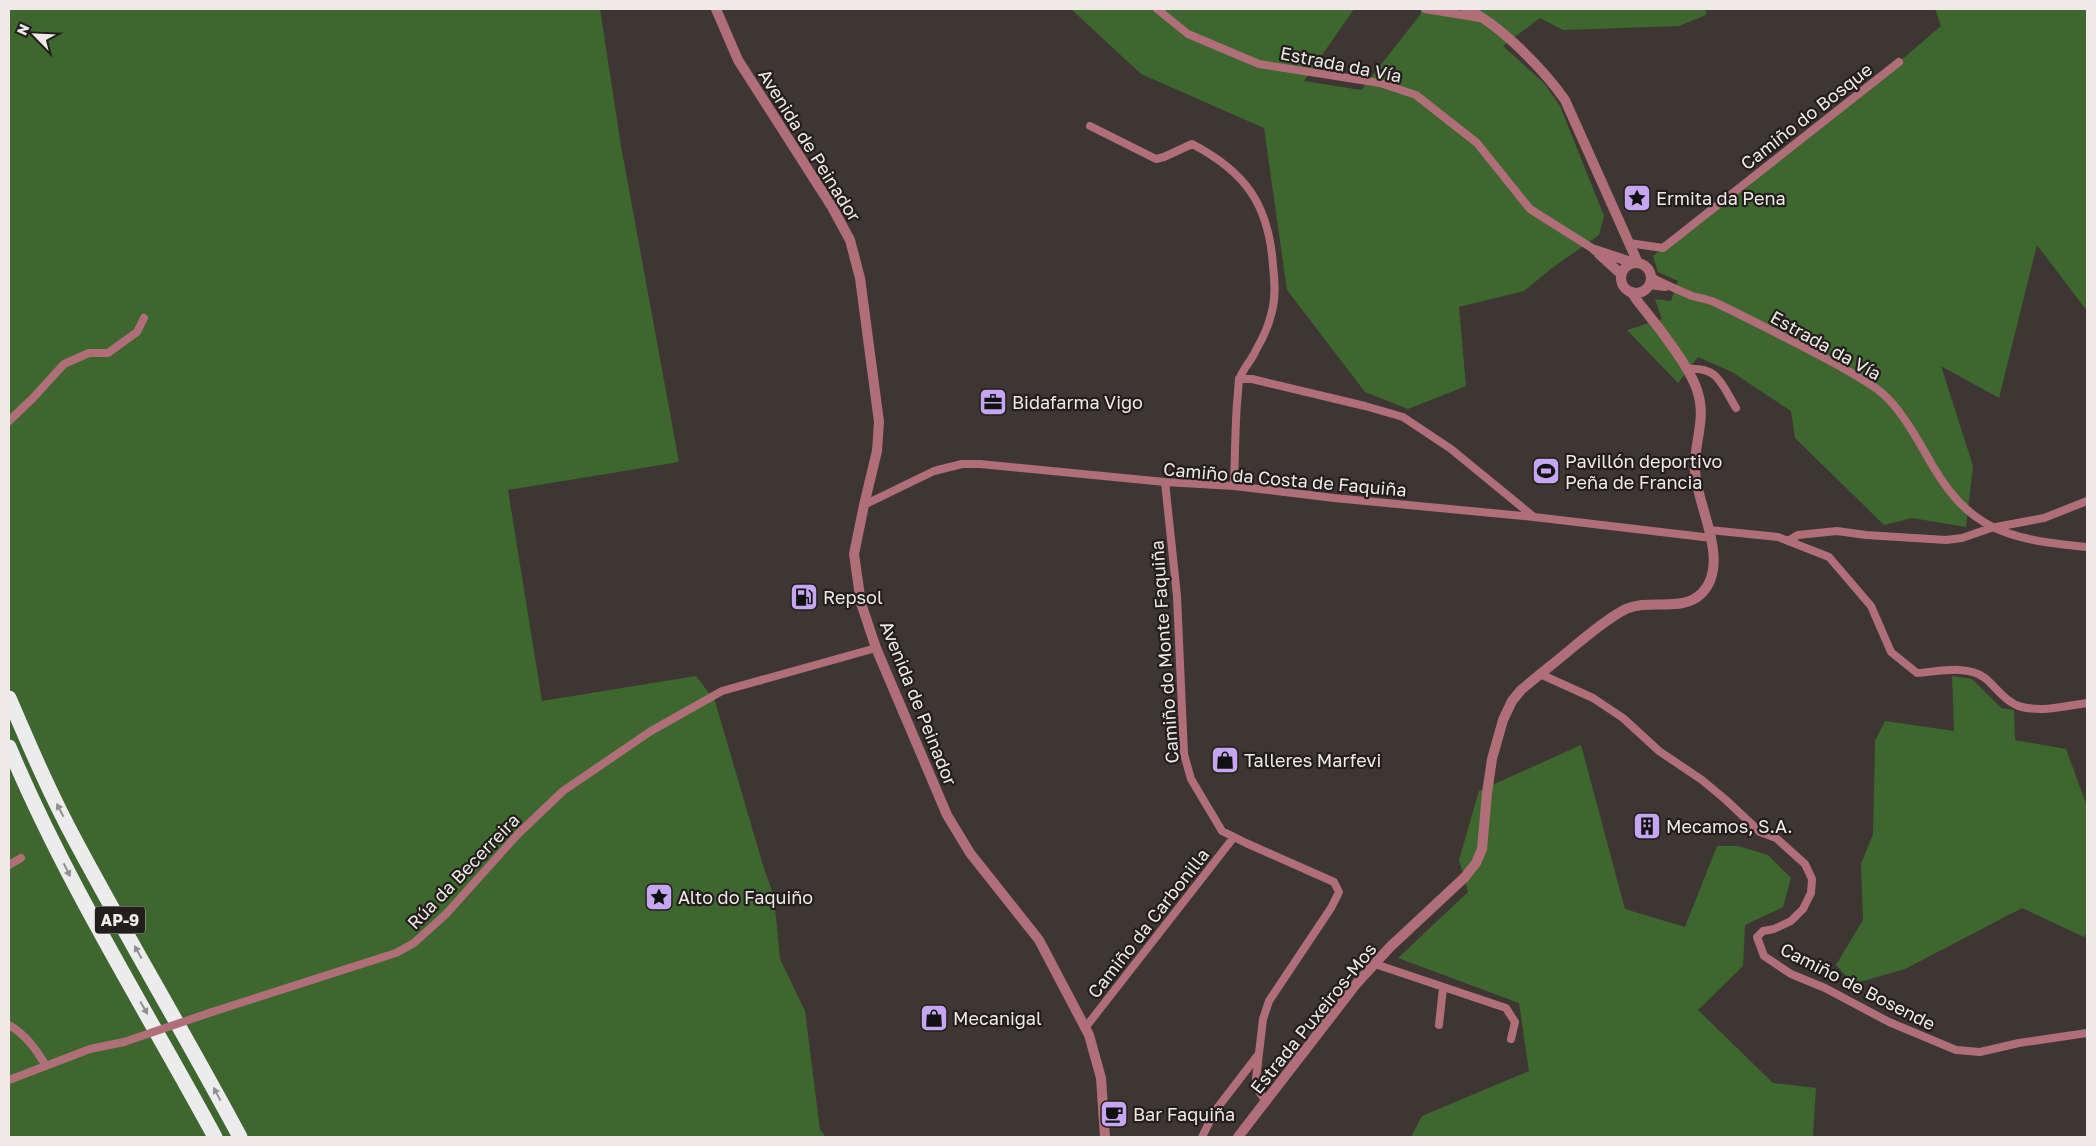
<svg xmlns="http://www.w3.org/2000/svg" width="2096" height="1146" font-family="'Golos Text',sans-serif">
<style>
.green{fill:#3e672f}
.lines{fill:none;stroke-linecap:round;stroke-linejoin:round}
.minor{stroke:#b06e79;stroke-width:8}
.tertiary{stroke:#b06e79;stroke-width:10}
.motorway{stroke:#ececec;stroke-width:15}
.minor-bridge{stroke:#b06e79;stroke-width:8}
.oneway{fill:#918f8e}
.labels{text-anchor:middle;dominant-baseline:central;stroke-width:4.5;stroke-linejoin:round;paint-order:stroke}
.shield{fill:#221e1c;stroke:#b2adaa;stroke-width:1}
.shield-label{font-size:16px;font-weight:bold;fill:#efeae7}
.street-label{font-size:18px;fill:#efeae7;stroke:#221e1c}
.poi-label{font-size:18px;fill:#efeae7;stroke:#221e1c;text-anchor:start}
</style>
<rect width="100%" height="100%" fill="#3e3632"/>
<path class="green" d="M 9,9 L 600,9 L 621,146 L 679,462 L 508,490 L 542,701 L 696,676 L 715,701 L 762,862 L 774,897 L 780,959 L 805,1011 L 820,1130 L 826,1137 L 9,1137 Z
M 1071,9 L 1354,9 L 1304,81 L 1361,90 L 1420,15 L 1422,9 L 1706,9 L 1706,15 L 1679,26 L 1563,30 L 1540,18 L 1503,46 L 1544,83 L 1560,106 L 1604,216 L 1599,235 L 1552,268 L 1524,291 L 1459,307 L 1466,386 L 1408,409 L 1365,392 L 1287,290 L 1264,128 L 1141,74 Z
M 1935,9 L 2087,9 L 2087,311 L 2037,245 L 1999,398 L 1941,366 L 1973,466 L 1966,527 L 1912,518 L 1884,525 L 1795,438 L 1791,411 L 1732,372 L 1698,357 L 1678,383 L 1627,330 L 1662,319 L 1655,299 L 1671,301 L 1678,281 L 1658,272 L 1653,256 L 1872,85 L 1941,26 Z
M 1952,676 L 1972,679 L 2001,708 L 2014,710 L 2015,740 L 2066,749 L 2087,806 L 2087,933 L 2084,937 L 2022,908 L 1905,969 L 1853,984 L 1836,965 L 1863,920 L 1861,864 L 1873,834 L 1875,741 L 1885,721 L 1954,731 Z
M 1581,745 L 1625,909 L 1685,927 L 1717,846 L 1738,846 L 1768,855 L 1791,878 L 1783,907 L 1745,925 L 1743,966 L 1698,1010 L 1773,1083 L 1816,1088 L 1813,1137 L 1411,1137 L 1422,1116 L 1529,1071 L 1519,1003 L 1398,958 L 1468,892 L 1459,860 L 1479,791 Z"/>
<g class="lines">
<path class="minor" d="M 1157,9 L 1188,34 L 1259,64 L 1380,83 L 1416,95 L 1477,143 L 1530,209 L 1595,250
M 1425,9 L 1480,18
M 1090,126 L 1156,159 L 1164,157 L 1192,144 C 1246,172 1269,205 1273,266 C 1275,283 1276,299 1271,315 C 1268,327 1262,340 1256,350 C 1252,360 1242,370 1239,380 C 1238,387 1238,396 1237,403 C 1235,431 1235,458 1234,486
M 1629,243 L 1663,248 L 1899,62
M 1651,277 C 1664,284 1678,290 1692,296 C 1699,298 1707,299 1714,302 C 1740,314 1766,328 1792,341 C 1821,356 1850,370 1877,389 C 1897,403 1915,435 1927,456 C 1968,531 2006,539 2087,547
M 1649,285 L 1665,287
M 1686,369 C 1718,366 1721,383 1736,408
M 1239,379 L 1252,379 L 1365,406 L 1403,417 L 1451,449 L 1534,517
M 9,421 L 33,398 L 64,364 L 89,353 L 108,353 L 137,332 L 144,318
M 1165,482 L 1177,596 L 1184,754 L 1191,779 L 1222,831 L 1246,843 L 1334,882 L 1339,892 L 1331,908 L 1269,1001 L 1263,1019 L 1256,1079 L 1260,1093 L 1266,1101
M 864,505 L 934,471 L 962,464 L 980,464 L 1165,482 L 1234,486 L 1334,498 L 1534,517 L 1712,538
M 1710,530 L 1778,537 L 1829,557 L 1871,606 L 1891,652 L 1917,673 C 1937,672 1967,664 1985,678 C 1997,688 2006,703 2022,707 C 2044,712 2065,706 2087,703
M 1788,541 L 1798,535 L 1837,531 L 1866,535 L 1946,540 L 1962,538 L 1991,528 L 2044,518 L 2087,501
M 1540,674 L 1593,698 L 1623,718 L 1659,751 L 1702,780 L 1726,800 L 1760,832 L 1776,838 L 1805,864 L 1812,879 L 1811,893 L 1803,909 L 1791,921 L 1774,929 L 1763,931 L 1757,937 L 1764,956 L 1791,974 L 1825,988 L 1889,1022 L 1956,1050 L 1980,1052 L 2019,1043 L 2087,1033
M 9,865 L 21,858
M 1375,964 L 1506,1008 L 1515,1022 L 1511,1039
M 212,1012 L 396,953 L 414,943 L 446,914 L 518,834 L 563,791 L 651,731 L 722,691 L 876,648
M 9,1025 C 26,1035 36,1049 46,1066
M 1439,1025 L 1443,988
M 1085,1028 L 1234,837
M 9,1080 L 90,1049 L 124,1042
M 1202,1137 L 1215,1111 L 1258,1055"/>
<path class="tertiary" d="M 716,9 L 738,60 L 832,207 L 850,240 L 860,278 L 879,422 L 877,451 L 864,505 L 854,554 L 861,603 L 876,648 L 947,815 L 970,853 L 1039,940 L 1089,1035 L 1101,1078 L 1105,1137
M 1466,9 C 1499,23 1545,71 1565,100 L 1638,263
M 1595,250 L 1634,263
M 1599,254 L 1621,274
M1621 278a15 15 0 1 1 30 0a15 15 0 1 1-30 0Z
M 1238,1137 L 1357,983 L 1390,947 L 1465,877 L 1476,863 L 1482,849 L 1487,793 L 1492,759 L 1503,720 L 1512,701 L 1521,690 C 1539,675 1558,660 1577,644 C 1593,631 1608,618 1626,609 C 1650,598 1683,613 1702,593 C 1732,562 1695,503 1695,469 C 1694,441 1707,419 1697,390 C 1691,370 1661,330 1647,313 C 1642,306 1636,301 1632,292"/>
<path class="motorway" d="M 9,698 C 30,747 51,796 76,842 C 129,941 187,1038 240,1137
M 9,747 C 66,883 145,1008 215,1137"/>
<path class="minor-bridge" d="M 124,1042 L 212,1012"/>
</g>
<defs><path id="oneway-solid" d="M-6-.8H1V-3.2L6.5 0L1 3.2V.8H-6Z" transform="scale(1.25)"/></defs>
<g class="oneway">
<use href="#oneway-solid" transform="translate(60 810) rotate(-117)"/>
<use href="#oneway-solid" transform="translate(67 870) rotate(64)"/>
<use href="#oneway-solid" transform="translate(138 952) rotate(-119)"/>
<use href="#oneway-solid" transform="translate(144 1008) rotate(60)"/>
<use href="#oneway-solid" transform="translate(217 1094) rotate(-118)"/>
</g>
<defs>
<g id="sight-square" transform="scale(1.4375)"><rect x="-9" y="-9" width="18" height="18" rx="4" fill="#c5a6f0" stroke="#221e1c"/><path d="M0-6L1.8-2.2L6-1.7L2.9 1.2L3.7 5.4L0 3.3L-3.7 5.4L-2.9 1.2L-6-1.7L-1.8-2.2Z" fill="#111"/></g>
<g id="office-square" transform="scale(1.4375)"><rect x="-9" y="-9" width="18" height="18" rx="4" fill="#c5a6f0" stroke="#221e1c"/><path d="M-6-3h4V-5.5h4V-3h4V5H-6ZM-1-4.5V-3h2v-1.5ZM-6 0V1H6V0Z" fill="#111"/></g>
<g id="stadium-square" transform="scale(1.4375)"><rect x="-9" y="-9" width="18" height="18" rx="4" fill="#c5a6f0" stroke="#221e1c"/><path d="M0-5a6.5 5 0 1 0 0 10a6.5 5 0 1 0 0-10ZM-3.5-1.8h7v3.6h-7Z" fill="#111"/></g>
<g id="fuel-square" transform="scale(1.4375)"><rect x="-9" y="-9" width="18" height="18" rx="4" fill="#c5a6f0" stroke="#221e1c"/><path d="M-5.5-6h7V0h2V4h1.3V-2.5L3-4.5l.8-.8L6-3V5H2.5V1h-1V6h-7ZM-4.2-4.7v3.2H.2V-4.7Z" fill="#111"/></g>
<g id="shop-square" transform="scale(1.4375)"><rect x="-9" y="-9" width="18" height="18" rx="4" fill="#c5a6f0" stroke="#221e1c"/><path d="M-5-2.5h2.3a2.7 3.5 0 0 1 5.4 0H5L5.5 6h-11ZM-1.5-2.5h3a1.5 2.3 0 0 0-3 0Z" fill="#111"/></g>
<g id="building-square" transform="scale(1.4375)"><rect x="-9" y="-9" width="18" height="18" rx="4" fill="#c5a6f0" stroke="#221e1c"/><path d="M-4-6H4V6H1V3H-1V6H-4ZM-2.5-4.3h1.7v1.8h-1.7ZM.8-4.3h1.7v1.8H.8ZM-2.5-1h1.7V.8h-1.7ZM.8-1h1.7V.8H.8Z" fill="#111"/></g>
<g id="cafe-square" transform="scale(1.4375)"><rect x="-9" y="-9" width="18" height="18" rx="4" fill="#c5a6f0" stroke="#221e1c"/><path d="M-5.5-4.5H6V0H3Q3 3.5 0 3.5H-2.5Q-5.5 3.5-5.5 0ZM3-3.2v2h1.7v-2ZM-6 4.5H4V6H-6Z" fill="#111"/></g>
</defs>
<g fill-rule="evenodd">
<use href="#sight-square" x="1637" y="198"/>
<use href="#office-square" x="993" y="402"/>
<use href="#stadium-square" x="1546" y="471"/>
<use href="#fuel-square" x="804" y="597"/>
<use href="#shop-square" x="1225" y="760"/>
<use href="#building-square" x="1647" y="826"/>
<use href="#sight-square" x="659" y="897"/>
<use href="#shop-square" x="934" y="1018"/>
<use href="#cafe-square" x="1114" y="1114"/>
</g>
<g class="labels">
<rect class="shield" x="95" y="906.5" width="50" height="27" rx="4"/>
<g class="shield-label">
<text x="120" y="920">AP-9</text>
</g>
<g class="street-label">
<text transform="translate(1341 64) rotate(11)">Estrada da Vía</text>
<text transform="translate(1806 116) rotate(-38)">Camiño do Bosque</text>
<text transform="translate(810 145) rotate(58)">Avenida de Peinador</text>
<text transform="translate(1826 345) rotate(29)">Estrada da Vía</text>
<text transform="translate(1285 479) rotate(5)">Camiño da Costa de Faquiña</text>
<text transform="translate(1164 652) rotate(-94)">Camiño do Monte Faquiña</text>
<text transform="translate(919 703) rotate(68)">Avenida de Peinador</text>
<text transform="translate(463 871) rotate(-46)">Rúa da Becerreira</text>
<text transform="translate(1148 923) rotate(-52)">Camiño da Carbonilla</text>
<text transform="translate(1858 986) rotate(27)">Camiño de Bosende</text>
<text transform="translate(1313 1018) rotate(-51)">Estrada Puxeiros-Mos</text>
</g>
<g class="poi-label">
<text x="1656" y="198">Ermita da Pena</text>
<text x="1012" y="402">Bidafarma Vigo</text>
<text x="1565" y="461">Pavillón deportivo<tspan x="1565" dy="21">Peña de Francia</tspan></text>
<text x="823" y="597">Repsol</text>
<text x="1244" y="760">Talleres Marfevi</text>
<text x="1666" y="826">Mecamos, S.A.</text>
<text x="678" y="897">Alto do Faquiño</text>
<text x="953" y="1018">Mecanigal</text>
<text x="1133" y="1114">Bar Faquiña</text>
</g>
</g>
<rect width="2096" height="1146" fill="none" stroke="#efeae7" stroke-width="20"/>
<g transform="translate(35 35) rotate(294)" stroke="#221e1c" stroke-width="4" paint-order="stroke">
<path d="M0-4L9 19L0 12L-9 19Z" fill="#efeae7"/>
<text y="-8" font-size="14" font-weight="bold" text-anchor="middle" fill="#efeae7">N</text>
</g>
</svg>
